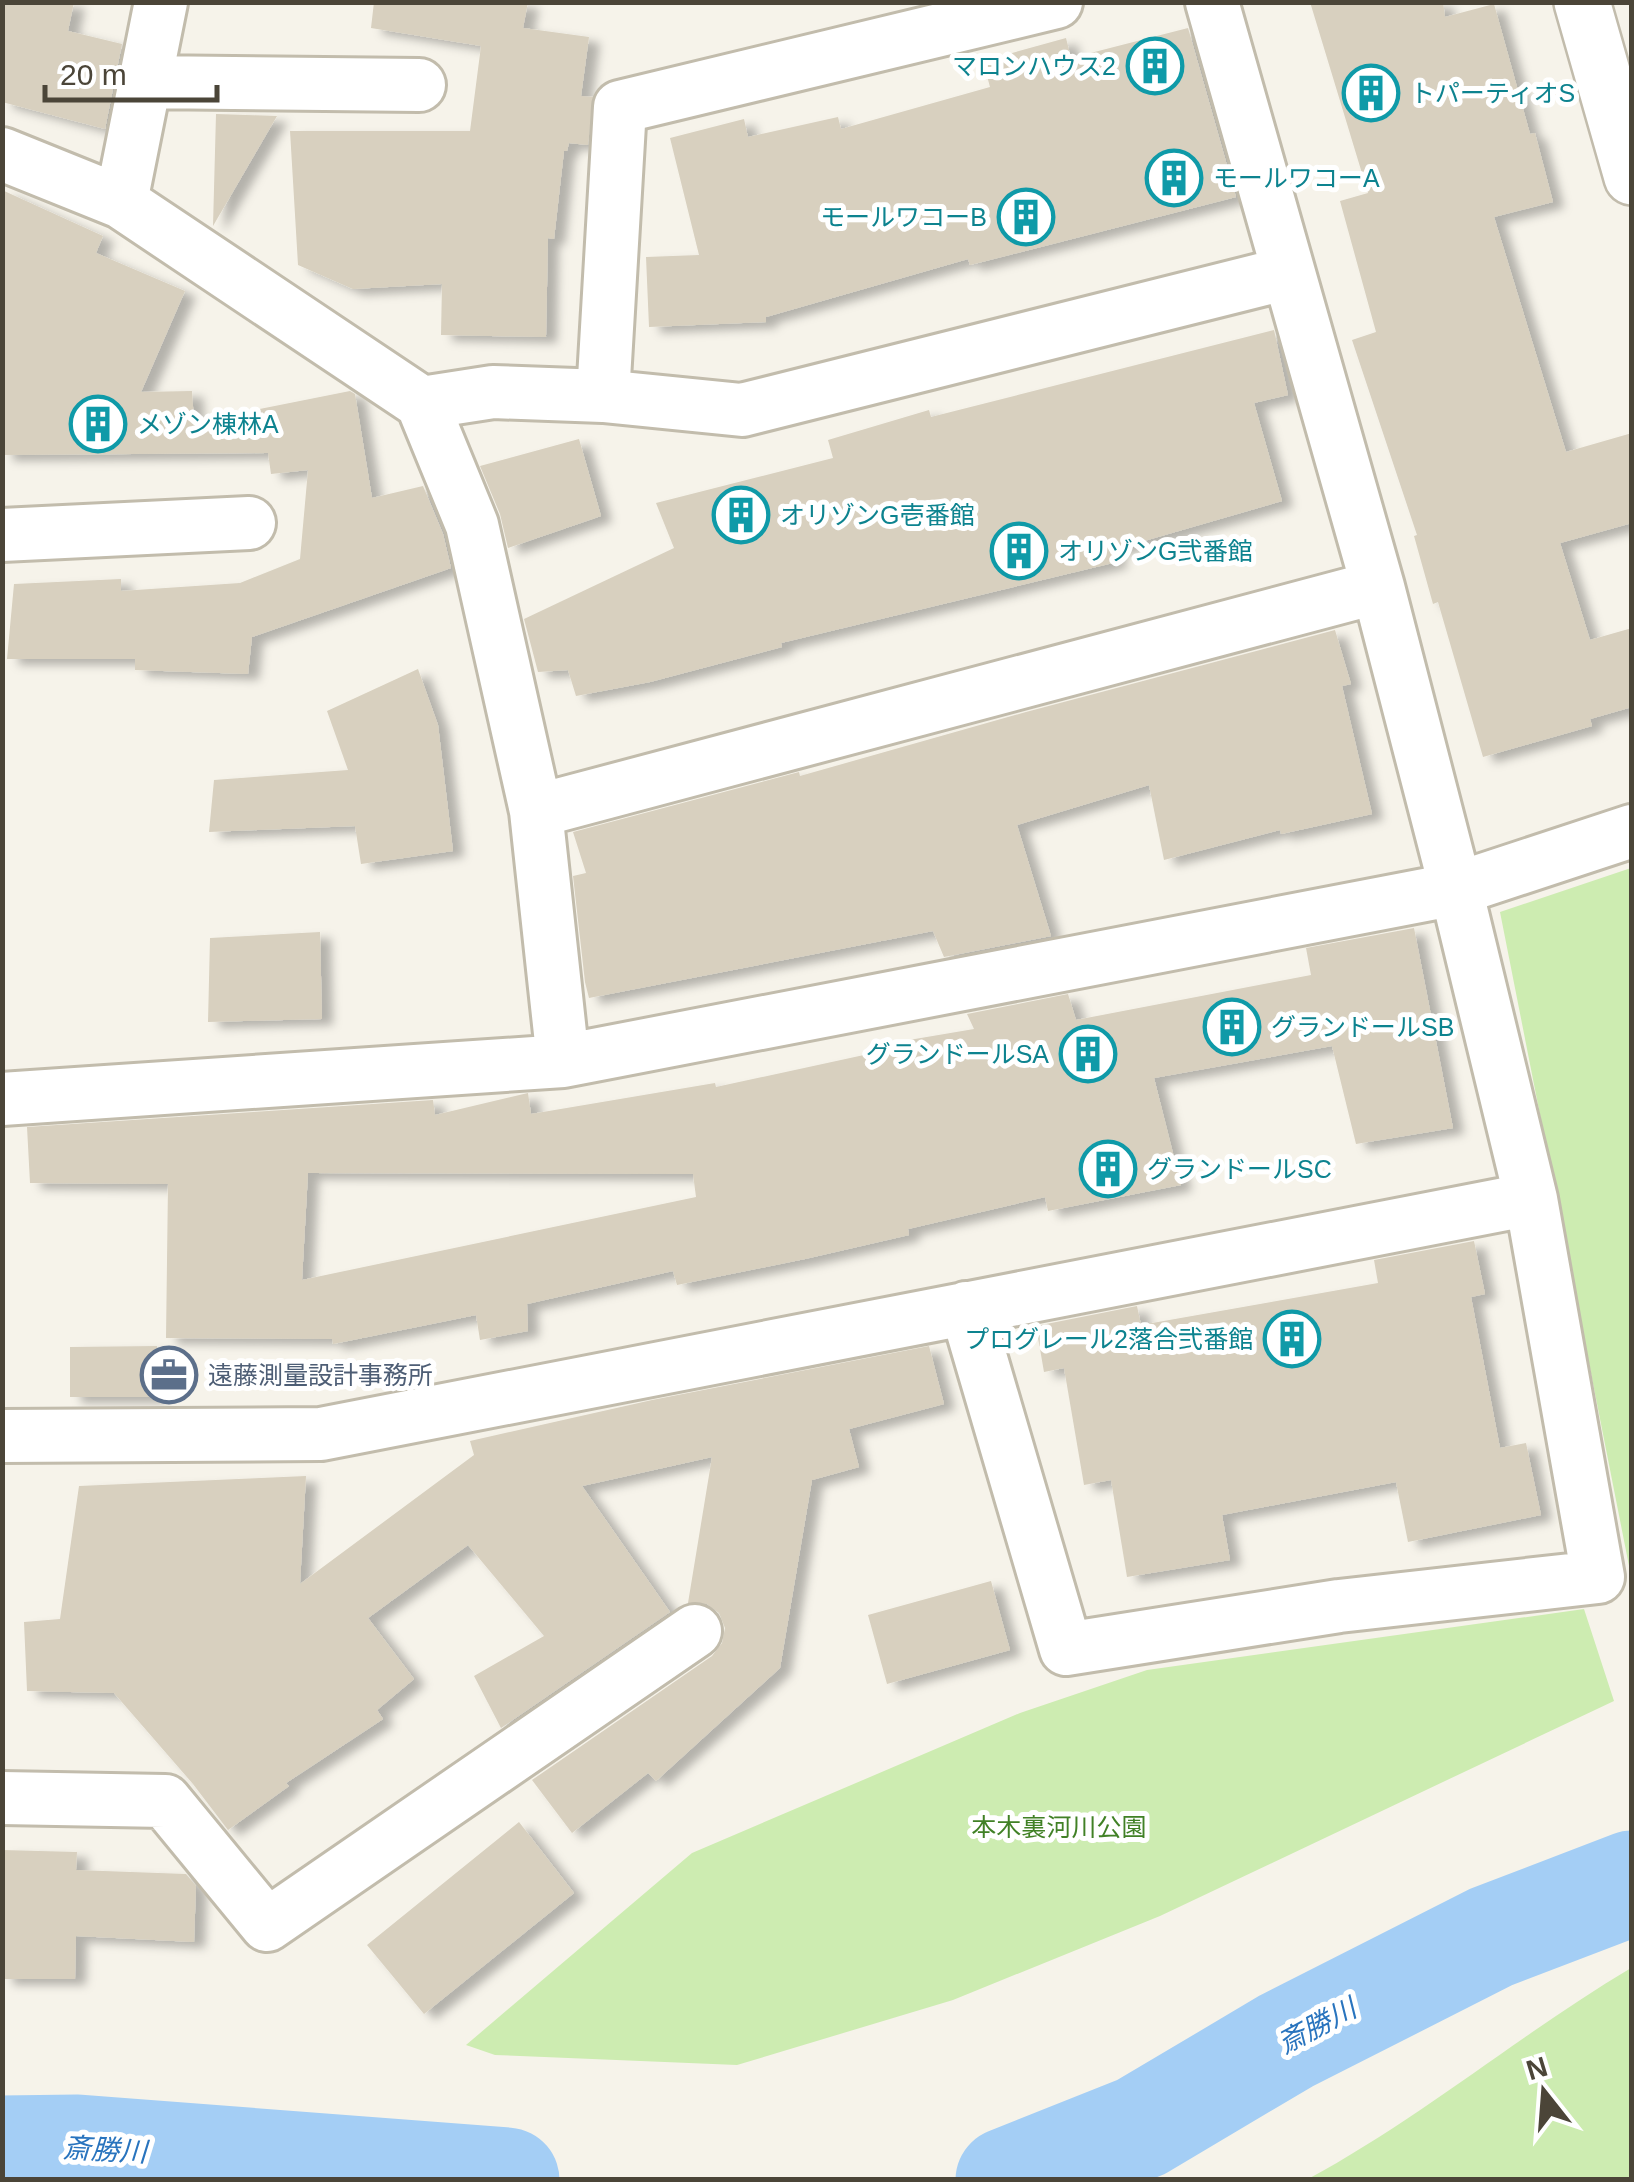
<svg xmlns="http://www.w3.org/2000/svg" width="1634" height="2182" font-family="Helvetica,'Noto Sans JP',sans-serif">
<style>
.green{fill:#cdecb1}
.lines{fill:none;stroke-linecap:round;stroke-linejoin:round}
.river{stroke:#a4cef5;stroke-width:105}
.building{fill:#d8d0bf;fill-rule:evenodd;filter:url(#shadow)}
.minor-casing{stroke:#c2bcac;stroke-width:58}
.tertiary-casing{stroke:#c2bcac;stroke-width:60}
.minor{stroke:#fff;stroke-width:52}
.tertiary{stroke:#fff;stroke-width:55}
.labels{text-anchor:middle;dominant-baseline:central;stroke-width:10;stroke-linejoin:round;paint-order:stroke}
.culture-label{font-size:25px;fill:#0d838f;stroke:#fff;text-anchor:start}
.service-label{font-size:25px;fill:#4e5e75;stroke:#fff;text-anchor:start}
.park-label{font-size:25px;fill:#418126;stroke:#fff}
.water-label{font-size:28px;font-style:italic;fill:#2974be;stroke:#fff}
</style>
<defs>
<filter id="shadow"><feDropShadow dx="11" dy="6" stdDeviation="5" flood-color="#0004"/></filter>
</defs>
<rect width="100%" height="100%" fill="#f6f3ea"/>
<path class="green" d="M 1631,868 L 1631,1576 L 1500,912 Z
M 1584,1609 L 1614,1701 L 1160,1916 L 953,2000 L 737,2065 L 495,2055 L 466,2045 L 692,1853 L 1020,1713 L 1147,1670 Z
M 1631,1968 L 1631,2179 L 1308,2179 C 1421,2118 1520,2034 1631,1968 Z"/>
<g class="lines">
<path class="river" d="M 2,2148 L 78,2147 L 507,2180
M 1008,2180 L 1141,2127 L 1286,2041 L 1491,1937 L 1632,1883"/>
</g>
<path class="building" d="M 2,2 L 74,2 L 68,31 L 122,44 L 105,129 L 2,102 Z
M 374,2 L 528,2 L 523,28 L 589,37 L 581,96 L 593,97 L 588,145 L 569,143 L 567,151 L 564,151 L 554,239 L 548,238 L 546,337 L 441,335 L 442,284 L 353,289 L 298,265 L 290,131 L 470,131 L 481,46 L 371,28 Z
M 1310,2 L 1443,2 L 1445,17 L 1494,4 L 1530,134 L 1535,133 L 1553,202 L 1494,217 L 1566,452 L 1632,433 L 1632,523 L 1560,543 L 1590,640 L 1632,628 L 1632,707 L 1590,719 L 1592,726 L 1483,757 L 1438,602 L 1433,604 L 1414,536 L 1417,535 L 1352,340 L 1376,332 L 1340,201 L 1368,193 Z
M 1188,28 L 1236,197 L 970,265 L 968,259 L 766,317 L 766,322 L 649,327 L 646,257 L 699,255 L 670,138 L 744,119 L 748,137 L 838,117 L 841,129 L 990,87 L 983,61 L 1066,38 L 1071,58 Z
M 216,114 L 277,116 L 213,226 Z
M 2,190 L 103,236 L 96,253 L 185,291 L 141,392 L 192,391 L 194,422 L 350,391 L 355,394 L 372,498 L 423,486 L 443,534 L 451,568 L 252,637 L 248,674 L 135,670 L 135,659 L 7,659 L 14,584 L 121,579 L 121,591 L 240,583 L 300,559 L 308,470 L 271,474 L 268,453 L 2,455 Z
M 1274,330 L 1288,395 L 1254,403 L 1282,501 L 1113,550 L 1117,562 L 781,643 L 782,647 L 650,682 L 576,696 L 568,670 L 538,672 L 524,619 L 674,548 L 656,503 L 833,458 L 828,440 L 929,410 L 931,417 Z
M 579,439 L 601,516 L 508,548 L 500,514 L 480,466 Z
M 1335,630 L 1351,684 L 1342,686 L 1372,814 L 1281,834 L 1280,830 L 1164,860 L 1149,785 L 1017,825 L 1051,936 L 944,957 L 933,931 L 589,998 L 585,982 L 573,876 L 586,873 L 573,832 L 799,772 L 800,776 L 1026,712 Z
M 418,669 L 438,725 L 453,851 L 361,864 L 355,826 L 209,832 L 214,780 L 348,770 L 327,711 Z
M 1414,928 L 1453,1128 L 1356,1144 L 1332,1046 L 1154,1078 L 1181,1185 L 1048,1211 L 1045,1197 L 908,1229 L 909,1235 L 805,1259 L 677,1285 L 673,1271 L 527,1304 L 528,1331 L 480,1340 L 476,1315 L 333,1344 L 332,1339 L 166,1338 L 168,1184 L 30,1183 L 27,1127 L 433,1100 L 435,1115 L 528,1093 L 531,1114 L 715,1083 L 716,1087 L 910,1045 L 909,1040 L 974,1029 L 967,1014 L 1068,994 L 1076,1020 L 1311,975 L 1306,948 ZM 308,1173 L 693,1174 L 696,1197 L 302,1280 Z
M 320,932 L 322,1019 L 208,1022 L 210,938 Z
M 1474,1241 L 1485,1294 L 1471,1297 L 1500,1448 L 1526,1443 L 1541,1515 L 1408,1542 L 1396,1482 L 1222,1515 L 1230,1560 L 1127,1577 L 1111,1480 L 1084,1485 L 1064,1368 L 1044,1372 L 1036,1326 L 1137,1306 L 1141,1325 L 1378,1283 L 1374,1260 Z
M 157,1346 L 156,1397 L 70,1397 L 70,1347 Z
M 929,1346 L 944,1404 L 849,1429 L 859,1467 L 812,1480 L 780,1668 L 656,1781 L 648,1773 L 572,1833 L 532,1780 L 712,1656 L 722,1643 L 725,1628 L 719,1613 L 707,1604 L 688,1603 L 712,1457 L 582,1486 L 670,1612 L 501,1728 L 474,1676 L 544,1636 L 468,1545 L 368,1618 L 414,1679 L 377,1710 L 383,1719 L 286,1783 L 289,1786 L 228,1830 L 193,1784 L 114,1693 L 27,1691 L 24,1622 L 60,1619 L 79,1486 L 306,1476 L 300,1584 L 474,1455 L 470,1441 L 652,1400 Z
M 991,1581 L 1010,1650 L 887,1684 L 868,1615 Z
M 519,1822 L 574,1893 L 424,2014 L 367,1945 Z
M 2,1850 L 77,1852 L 76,1870 L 186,1874 L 196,1886 L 194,1942 L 76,1936 L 75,1979 L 2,1979 Z"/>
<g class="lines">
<g class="minor-casing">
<path id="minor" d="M 144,82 L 419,85
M 2,154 L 121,202 L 422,403 L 472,525 L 536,811 L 563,1061
M 121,202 L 161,2
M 603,396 L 620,107 L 1056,2
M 422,403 L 493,392 L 603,396 L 742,410 L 1288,273
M 2,535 L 249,523
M 536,811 L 1378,587
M 2,1099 L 563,1061 L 1456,889 L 1632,831
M 966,1308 L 1066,1649 L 1339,1606 L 1598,1577 L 1531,1199 L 1456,889 L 1378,587 L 1212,2
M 2,1436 L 321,1434 L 1531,1199
M 2,1798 L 165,1801 L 267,1925 L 695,1631"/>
</g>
<g class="tertiary-casing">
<path id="tertiary" d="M 1582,2 L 1632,177"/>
</g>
<use href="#minor" class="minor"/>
<use href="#tertiary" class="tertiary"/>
</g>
<defs>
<g id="building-ring" transform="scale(2.875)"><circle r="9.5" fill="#fff" stroke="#0f9aa8" stroke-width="1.5"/><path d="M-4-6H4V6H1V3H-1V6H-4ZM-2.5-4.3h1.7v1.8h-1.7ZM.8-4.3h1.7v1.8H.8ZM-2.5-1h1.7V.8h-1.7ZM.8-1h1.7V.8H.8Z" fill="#0f9aa8"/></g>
<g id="office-ring" transform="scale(2.875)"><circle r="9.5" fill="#fff" stroke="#5c6f8a" stroke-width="1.5"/><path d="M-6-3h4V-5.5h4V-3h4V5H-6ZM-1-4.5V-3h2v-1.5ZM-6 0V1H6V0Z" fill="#5c6f8a"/></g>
</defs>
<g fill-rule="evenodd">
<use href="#building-ring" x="1155" y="66"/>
<use href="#building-ring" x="1371" y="93"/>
<use href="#building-ring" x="1174" y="178"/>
<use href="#building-ring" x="1026" y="217"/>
<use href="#building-ring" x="98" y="424"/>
<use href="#building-ring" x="741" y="515"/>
<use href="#building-ring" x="1019" y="551"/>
<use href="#building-ring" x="1232" y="1027"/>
<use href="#building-ring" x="1088" y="1054"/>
<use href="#building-ring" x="1108" y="1169"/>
<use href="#building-ring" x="1292" y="1339"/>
<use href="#office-ring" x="169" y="1375"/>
</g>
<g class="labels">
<g class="culture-label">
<text x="1116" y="66" text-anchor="end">マロンハウス2</text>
<text x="1410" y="93">トパーティオS</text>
<text x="1213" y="178">モールワコーA</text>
<text x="987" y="217" text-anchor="end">モールワコーB</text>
<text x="137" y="424">メゾン棟林A</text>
<text x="780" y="515">オリゾンG壱番館</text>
<text x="1058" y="551">オリゾンG弐番館</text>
<text x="1271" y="1027">グランドールSB</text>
<text x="1049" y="1054" text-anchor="end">グランドールSA</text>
<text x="1147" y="1169">グランドールSC</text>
<text x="1253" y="1339" text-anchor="end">プログレール2落合弐番館</text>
</g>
<g class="service-label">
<text x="208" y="1375">遠藤測量設計事務所</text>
</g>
<g class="park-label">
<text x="1059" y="1827">本木裏河川公園</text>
</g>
<g class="water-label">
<text transform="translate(1317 2026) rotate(-28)">斎勝川</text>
<text transform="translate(105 2150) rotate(3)">斎勝川</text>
</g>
</g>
<rect width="1634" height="2182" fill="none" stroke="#4b4538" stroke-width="10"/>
<g transform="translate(1544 2092) rotate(343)" stroke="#ffffff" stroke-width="8" paint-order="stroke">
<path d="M0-8L18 38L0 25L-18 38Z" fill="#4b4538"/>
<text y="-15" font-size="28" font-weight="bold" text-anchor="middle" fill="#4b4538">N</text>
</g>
<path d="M45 85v15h172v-15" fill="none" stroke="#4b4538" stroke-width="5"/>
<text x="60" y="85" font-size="30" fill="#4b4538" stroke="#ffffff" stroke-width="8" paint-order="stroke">20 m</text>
</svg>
